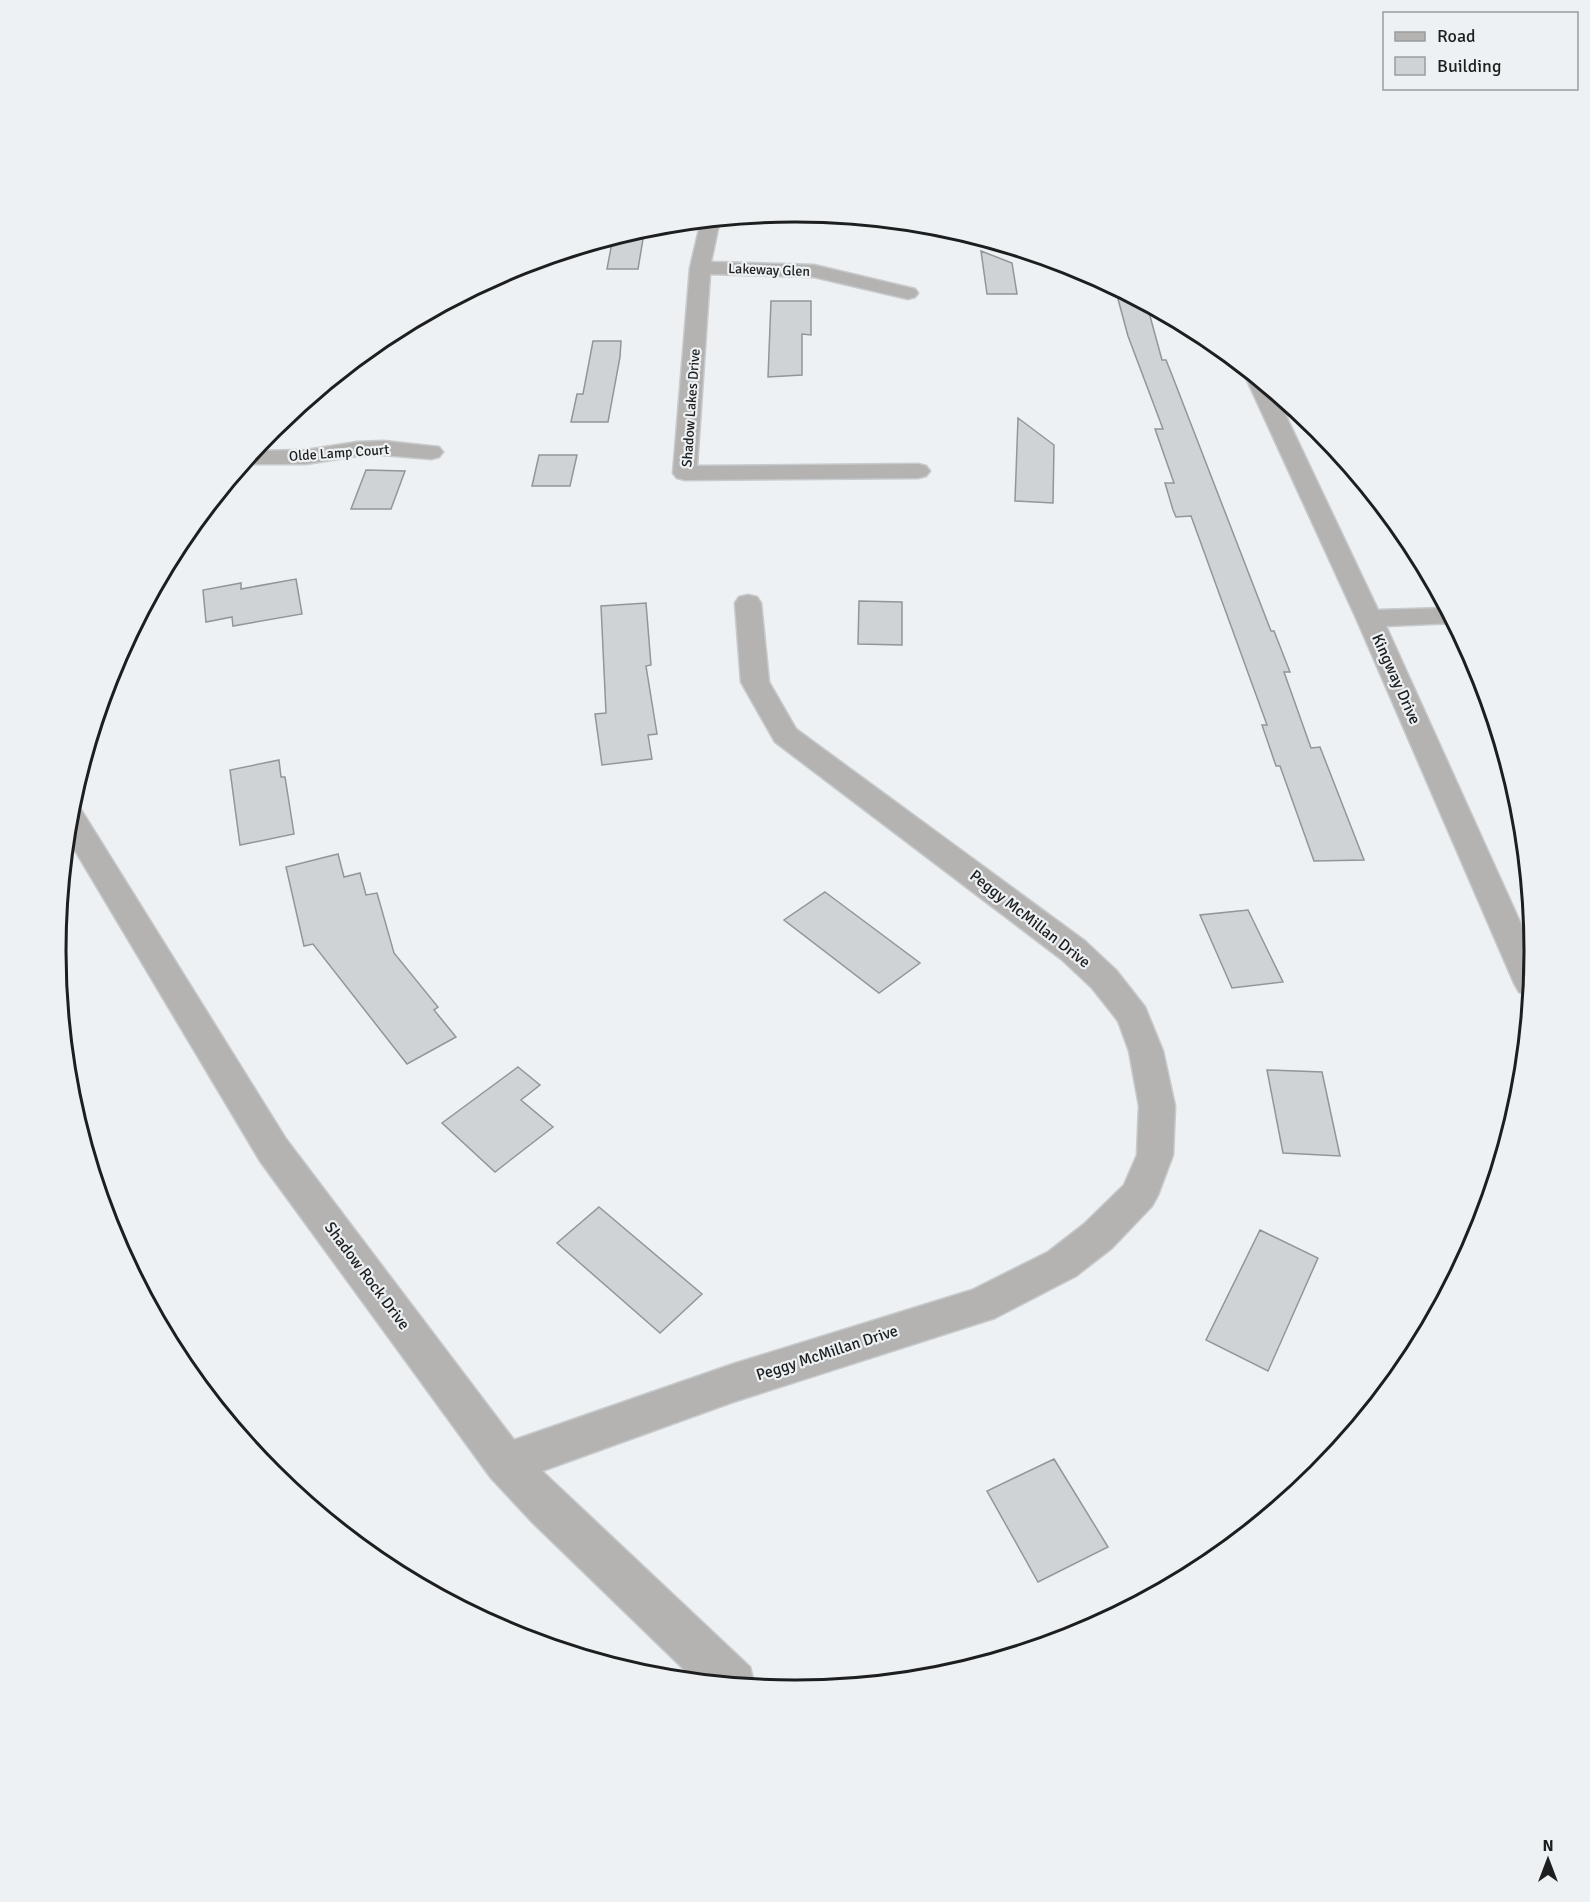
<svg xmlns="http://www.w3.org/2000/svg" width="1590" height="1902" font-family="Signika,sans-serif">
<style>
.building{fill:#cfd3d5;stroke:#929698;stroke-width:1.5}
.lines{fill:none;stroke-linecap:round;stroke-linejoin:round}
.minor-casing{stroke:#c7cbcd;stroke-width:3}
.minor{fill:#b5b3b2;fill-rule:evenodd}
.labels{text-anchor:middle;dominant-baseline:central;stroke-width:4.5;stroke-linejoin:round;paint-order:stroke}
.far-street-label{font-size:14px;fill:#1c1e1f;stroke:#edf1f3}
.street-label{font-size:16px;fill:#1c1e1f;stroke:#edf1f3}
.rim{fill:none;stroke:#1c1e1f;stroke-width:3}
</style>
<rect width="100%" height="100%" fill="#edf1f3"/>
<path class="building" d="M 645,227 L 638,269 L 607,269 L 613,237 Z
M 981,251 L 1012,263 L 1017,294 L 987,294 Z
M 1115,288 L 1147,305 L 1162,360 L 1166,360 L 1172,375 L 1271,631 L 1274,631 L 1290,672 L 1284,672 L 1311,748 L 1320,747 L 1364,860 L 1314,861 L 1280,766 L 1276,766 L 1262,725 L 1267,725 L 1191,516 L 1176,517 L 1173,510 L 1165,483 L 1174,483 L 1155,429 L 1163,429 L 1128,336 Z
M 771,301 L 811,301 L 811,335 L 802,334 L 802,375 L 768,377 Z
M 593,341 L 621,341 L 620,357 L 608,422 L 571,422 L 577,394 L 583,394 Z
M 1018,418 L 1054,445 L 1053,503 L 1015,501 Z
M 539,455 L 577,455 L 570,486 L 532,486 Z
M 366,470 L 405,471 L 391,509 L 351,509 Z
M 296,579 L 302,614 L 233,626 L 232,617 L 206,622 L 203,590 L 241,583 L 241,589 Z
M 859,601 L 902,602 L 902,645 L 858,644 Z
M 646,603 L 651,665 L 646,666 L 657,734 L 648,735 L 652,759 L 602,765 L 595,714 L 606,713 L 601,606 Z
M 279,760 L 281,777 L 285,777 L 294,834 L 240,845 L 230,770 Z
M 338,854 L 344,877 L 360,873 L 366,895 L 377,893 L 394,953 L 438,1007 L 434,1010 L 456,1037 L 407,1064 L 313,944 L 304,946 L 286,867 Z
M 825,892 L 920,963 L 879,993 L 784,920 Z
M 1248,910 L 1283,982 L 1232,988 L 1200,915 Z
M 518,1067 L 540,1085 L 521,1100 L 553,1127 L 495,1172 L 442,1123 Z
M 1267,1070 L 1322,1072 L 1340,1156 L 1283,1153 Z
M 599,1207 L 702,1294 L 660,1333 L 557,1243 Z
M 1260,1230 L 1318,1258 L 1268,1371 L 1206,1340 Z
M 1054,1459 L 1108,1547 L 1038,1582 L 987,1491 Z"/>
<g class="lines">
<g class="minor-casing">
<path id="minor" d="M 720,219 L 711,262 L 814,265 L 915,289 L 918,293 L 915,297 L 908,299 L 814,277 L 710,274 L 697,466 L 918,464 L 926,466 L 930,471 L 926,476 L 918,478 L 685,480 L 677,478 L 673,473 L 690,268 L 701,221 Z
M 1249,373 L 1275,393 L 1378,610 L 1446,608 L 1454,623 L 1386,626 L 1534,953 L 1530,995 L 1519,992 L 1514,983 L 1356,618 L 1246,378 Z
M 384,441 L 439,447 L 443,452 L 439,457 L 431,459 L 384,455 L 357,456 L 306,464 L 243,464 L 253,451 L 306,450 L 357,442 Z
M 748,595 L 757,597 L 761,603 L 769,682 L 796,729 L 1085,941 L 1116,970 L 1145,1007 L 1163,1051 L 1175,1106 L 1173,1155 L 1158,1195 L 1152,1206 L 1112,1248 L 1076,1276 L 995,1318 L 733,1402 L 542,1471 L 750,1667 L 755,1687 L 696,1681 L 532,1522 L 491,1478 L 260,1161 L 67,837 L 70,805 L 80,808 L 286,1139 L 514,1440 L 733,1364 L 972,1290 L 1048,1252 L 1084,1224 L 1124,1185 L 1137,1155 L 1139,1106 L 1129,1051 L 1118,1021 L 1092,988 L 1061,959 L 775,742 L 741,682 L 735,603 L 739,597 Z"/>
</g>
<use href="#minor" class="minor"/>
</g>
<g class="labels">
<g class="far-street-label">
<text transform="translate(769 270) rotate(2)">Lakeway Glen</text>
<text transform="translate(691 408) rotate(-86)">Shadow Lakes Drive</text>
<text transform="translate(339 453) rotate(-4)">Olde Lamp Court</text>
</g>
<g class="street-label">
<text transform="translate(1396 679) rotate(66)">Kingway Drive</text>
<text transform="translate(1030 919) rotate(38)">Peggy McMillan Drive</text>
<text transform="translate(367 1276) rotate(53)">Shadow Rock Drive</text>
<text transform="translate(827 1353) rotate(-18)">Peggy McMillan Drive</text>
</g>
</g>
<path d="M0 0H1590V1902H0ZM66 951a729 729 0 1 1 1458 0a729 729 0 1 1-1458 0Z" fill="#edf1f3" fill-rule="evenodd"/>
<path class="rim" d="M66 951a729 729 0 1 1 1458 0a729 729 0 1 1-1458 0Z"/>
<rect x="1383" y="12" width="195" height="78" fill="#edf1f3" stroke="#999d9e" stroke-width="1.5"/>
<rect x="1395" y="32" width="30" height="9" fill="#b5b3b2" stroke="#999d9e" stroke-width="1.5"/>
<text x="1437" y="42" font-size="18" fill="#1c1e1f">Road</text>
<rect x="1395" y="57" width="30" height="18" fill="#cfd3d5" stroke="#999d9e" stroke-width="1.5"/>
<text x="1437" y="72" font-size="18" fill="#1c1e1f">Building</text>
<g transform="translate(1548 1860)" stroke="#edf1f3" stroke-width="4.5" paint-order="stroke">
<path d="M0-4.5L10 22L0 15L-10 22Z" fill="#1c1e1f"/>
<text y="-9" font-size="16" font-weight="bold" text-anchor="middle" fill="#1c1e1f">N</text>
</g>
</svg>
